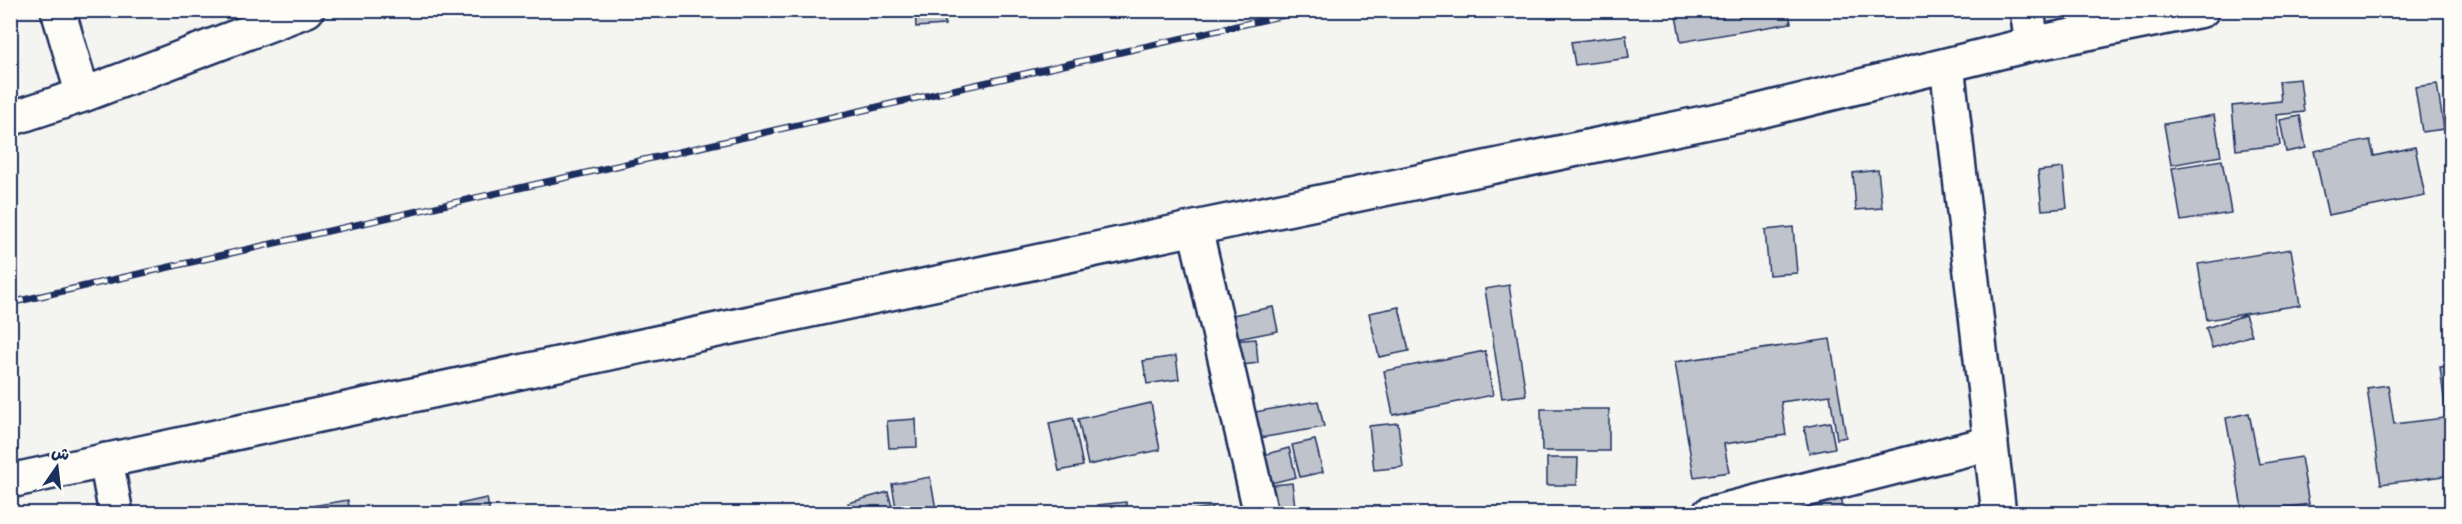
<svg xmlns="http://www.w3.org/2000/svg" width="2462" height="524" font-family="'Patrick Hand','Playpen Sans Arabic',sans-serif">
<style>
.building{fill:#bfc3cc;stroke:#1b2f5e;stroke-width:1.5}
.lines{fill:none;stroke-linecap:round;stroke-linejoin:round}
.minor-casing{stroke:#1b2f5e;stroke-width:38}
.minor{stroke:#fdfcf7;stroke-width:33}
.rail-casing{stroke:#1b2f5e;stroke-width:7}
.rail{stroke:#fdfcf7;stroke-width:4.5;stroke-dasharray:14;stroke-linecap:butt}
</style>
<rect width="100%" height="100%" fill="#f4f4f1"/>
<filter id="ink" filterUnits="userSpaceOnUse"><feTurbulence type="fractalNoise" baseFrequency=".0167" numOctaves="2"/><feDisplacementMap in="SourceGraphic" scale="12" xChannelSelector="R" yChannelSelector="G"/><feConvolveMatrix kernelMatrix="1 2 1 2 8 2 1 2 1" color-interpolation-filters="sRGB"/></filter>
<g filter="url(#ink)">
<path class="building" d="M 915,10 L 944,10 L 945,25 L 916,27 Z
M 1709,10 L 1788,10 L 1791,23 L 1681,42 L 1676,16 Z
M 1626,35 L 1629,58 L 1575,65 L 1571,42 Z
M 2300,79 L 2304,112 L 2276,115 L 2280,145 L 2236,150 L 2232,106 L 2281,101 L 2279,81 Z
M 2437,84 L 2444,129 L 2422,132 L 2415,87 Z
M 2214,115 L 2221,156 L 2171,165 L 2164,124 Z
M 2300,116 L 2306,148 L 2286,152 L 2280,120 Z
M 2370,140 L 2374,156 L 2415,147 L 2425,196 L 2328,215 L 2314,151 Z
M 2222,160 L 2231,213 L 2181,221 L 2172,168 Z
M 2063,168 L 2067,208 L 2042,210 L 2038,171 Z
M 1878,170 L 1882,208 L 1856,210 L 1853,173 Z
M 1793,227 L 1797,273 L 1769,275 L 1765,230 Z
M 2291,249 L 2300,305 L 2207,320 L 2198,264 Z
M 1509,285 L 1526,395 L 1502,398 L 1485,289 Z
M 1273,307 L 1278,331 L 1222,342 L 1217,318 Z
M 1399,307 L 1409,351 L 1379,357 L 1369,313 Z
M 2245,315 L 2252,335 L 2212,348 L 2206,328 Z
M 1256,339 L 1258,363 L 1235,366 L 1231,341 Z
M 1830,339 L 1846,437 L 1837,439 L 1830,395 L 1781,402 L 1786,435 L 1724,444 L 1729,472 L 1694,477 L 1675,362 Z
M 1485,351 L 1493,395 L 1393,415 L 1384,371 Z
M 1176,356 L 1179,379 L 1147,384 L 1143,361 Z
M 2452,366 L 2452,405 L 2445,406 L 2440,367 Z
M 2388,385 L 2394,424 L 2452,417 L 2452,475 L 2381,484 L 2367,388 Z
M 1318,401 L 1324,427 L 1254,439 L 1249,413 Z
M 1151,403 L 1160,450 L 1088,465 L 1078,419 Z
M 1541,409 L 1609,409 L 1609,451 L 1542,451 Z
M 2249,413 L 2259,464 L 2301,457 L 2309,504 L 2243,514 L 2226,418 Z
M 1073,418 L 1083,466 L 1059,471 L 1049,423 Z
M 916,419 L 917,447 L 889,448 L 887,421 Z
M 1830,422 L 1835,448 L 1809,453 L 1804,427 Z
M 1398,423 L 1403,467 L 1374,470 L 1369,426 Z
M 1315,440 L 1323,472 L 1300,477 L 1292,445 Z
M 1289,448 L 1296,477 L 1263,485 L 1256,457 Z
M 1547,458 L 1578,458 L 1577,485 L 1547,485 Z
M 930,477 L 936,509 L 897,514 L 892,484 Z
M 1292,483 L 1296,514 L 1266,514 L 1262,486 Z
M 888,492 L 894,514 L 851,514 L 848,503 Z
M 487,498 L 490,514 L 461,514 L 459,504 Z
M 1842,499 L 1843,514 L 1805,514 L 1804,503 Z
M 348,500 L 350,514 L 269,514 L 269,513 Z
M 1126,502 L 1127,514 L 1098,514 L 1097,505 Z
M 1212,507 L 1213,514 L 1171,513 Z"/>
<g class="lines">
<g class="minor-casing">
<path id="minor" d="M 58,10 L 83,95
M 2027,10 L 2032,44
M 1947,65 L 1999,514
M 10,119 L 83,95 L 307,10
M 1195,228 L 1261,514
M 106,460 L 116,514
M 10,481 L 1195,228 L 1747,114 L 2032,44 L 2202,10
M 1709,514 L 1991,443"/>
</g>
<use href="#minor" class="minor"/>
<g class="rail-casing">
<path id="rail" d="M 10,303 L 1307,10"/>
</g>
<use href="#rail" class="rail"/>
</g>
</g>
<rect width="2462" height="524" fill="none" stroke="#fdfcf7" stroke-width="36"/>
<rect x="18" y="18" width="2426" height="488" fill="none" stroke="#1b2f5e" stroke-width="2" filter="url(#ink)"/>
<g transform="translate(57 467) rotate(14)" stroke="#fdfcf7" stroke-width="4.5" paint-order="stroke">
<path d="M0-4.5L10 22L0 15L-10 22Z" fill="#1b2f5e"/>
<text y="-9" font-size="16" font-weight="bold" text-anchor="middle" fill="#1b2f5e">ش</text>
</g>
</svg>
